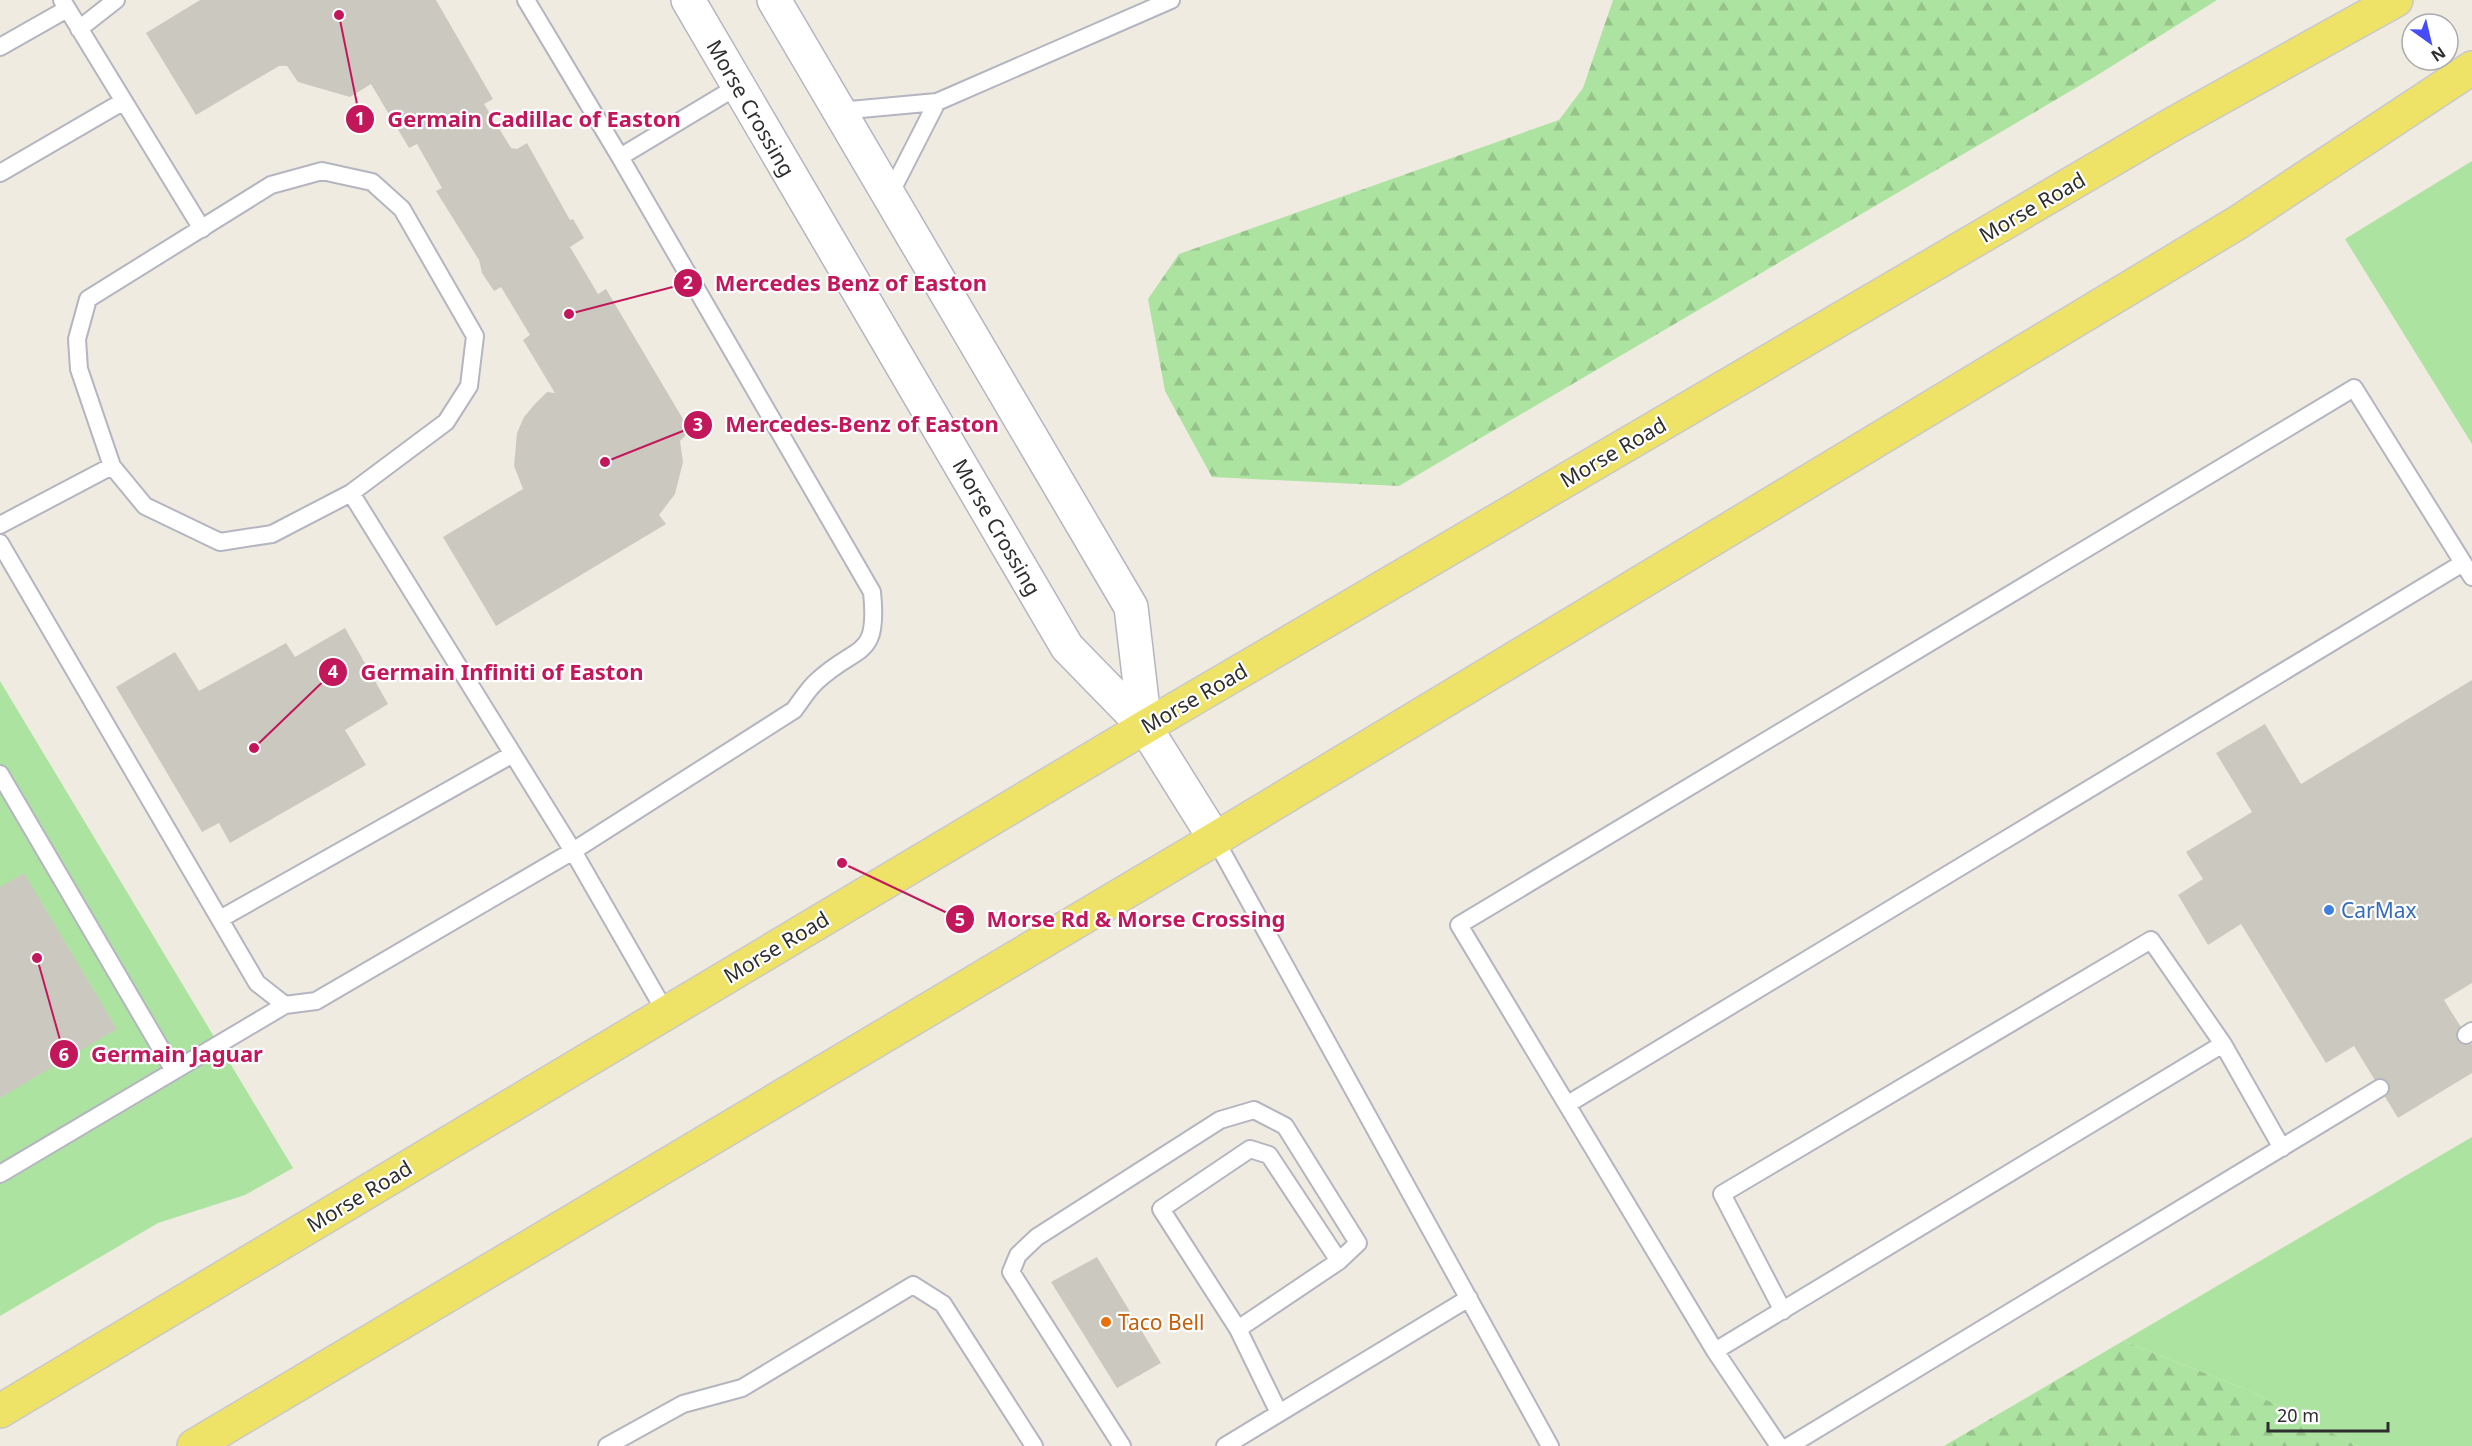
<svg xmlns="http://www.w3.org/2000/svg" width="2472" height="1446" font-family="'Noto Sans',sans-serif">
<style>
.grass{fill:#ade3a0}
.forest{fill:url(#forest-firs)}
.building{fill:#cbc9bf}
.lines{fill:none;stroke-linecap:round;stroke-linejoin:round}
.lane-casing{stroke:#b4b5c0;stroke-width:20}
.secondary-casing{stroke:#b4b5c0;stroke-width:36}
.primary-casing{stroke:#c9c9c9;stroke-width:36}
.lane{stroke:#fff;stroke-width:16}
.secondary{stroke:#fff;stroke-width:33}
.primary{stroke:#eee367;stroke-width:33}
.shop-dot{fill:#3f7fe0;stroke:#fff;stroke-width:2}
.food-dot{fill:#e8710a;stroke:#fff;stroke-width:2}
.labels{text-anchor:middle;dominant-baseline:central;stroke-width:4.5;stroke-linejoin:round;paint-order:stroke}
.street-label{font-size:21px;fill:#2e2e2e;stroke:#fff}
.shop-label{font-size:21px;fill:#366cbe;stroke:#fff;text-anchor:start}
.food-label{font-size:21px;fill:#c56008;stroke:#fff;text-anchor:start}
.leader{fill:none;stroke:#c2185b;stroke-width:2}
.callout-dot{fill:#c2185b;stroke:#fff;stroke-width:2}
.mark-label{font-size:18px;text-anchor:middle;font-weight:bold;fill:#fff}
.callout-label{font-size:22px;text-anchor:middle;font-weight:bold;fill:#c2185b;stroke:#fff;stroke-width:4.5;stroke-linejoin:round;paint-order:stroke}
</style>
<defs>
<pattern id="forest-firs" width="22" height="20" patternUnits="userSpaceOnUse" patternTransform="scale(1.5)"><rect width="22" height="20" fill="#ade3a0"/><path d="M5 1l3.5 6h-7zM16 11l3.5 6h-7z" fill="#95c38a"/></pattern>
</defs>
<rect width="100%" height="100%" fill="#efebe1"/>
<path class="grass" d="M 2472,161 L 2472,444 L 2345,239 Z
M 0,681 L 293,1168 L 245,1195 L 158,1223 L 0,1316 Z
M 2472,1137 L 2472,1446 L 2358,1446 L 2243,1388 L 2123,1341 Z"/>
<path class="forest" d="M 1613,0 L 2217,0 L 2096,76 L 1399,486 L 1212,477 L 1165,391 L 1148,299 L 1179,254 L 1559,120 L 1583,88 Z
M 2123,1341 L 2243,1388 L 2358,1446 L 1944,1446 Z"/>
<path class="building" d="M 200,0 L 436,0 L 493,99 L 484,104 L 511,148 L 517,149 L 527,143 L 570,220 L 573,219 L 584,238 L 570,247 L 598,294 L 606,289 L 690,431 L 680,441 L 683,462 L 675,494 L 659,515 L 666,524 L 496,626 L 443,537 L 523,489 L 514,466 L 517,433 L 524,417 L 535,404 L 547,392 L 555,393 L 523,340 L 530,335 L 501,287 L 494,291 L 482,273 L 479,260 L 436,191 L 442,188 L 417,144 L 409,148 L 371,84 L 350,97 L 298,82 L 287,66 L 279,66 L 196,115 L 146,33 Z
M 345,628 L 388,704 L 345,730 L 366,765 L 230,843 L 219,823 L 202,832 L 116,687 L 175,652 L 199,691 L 286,643 L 295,657 Z
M 2472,680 L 2472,983 L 2444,1000 L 2472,1045 L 2472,1073 L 2398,1118 L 2354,1046 L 2326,1063 L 2241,924 L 2208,945 L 2178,895 L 2203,879 L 2186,852 L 2252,812 L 2216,753 L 2265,724 L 2301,784 Z
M 24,873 L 117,1029 L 0,1098 L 0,887 Z
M 1097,1257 L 1161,1363 L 1117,1388 L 1051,1282 Z"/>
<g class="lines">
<g class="lane-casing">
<path id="lane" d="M 62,0 L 202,229
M 526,0 L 620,157 L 738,86
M 79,29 L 116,0
M 0,47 L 67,9
M 839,111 L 937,102 L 1171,0
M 620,157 L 872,592 C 879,660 858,643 817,681 C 808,689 801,701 794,710 L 573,851 L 666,1013
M 0,173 L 124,101
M 889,196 L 937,102
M 112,466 L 79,369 L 77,339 L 88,299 L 271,185 L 322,171 L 372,182 L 402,209 L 475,336 L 469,386 L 446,422 L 351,493
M 0,525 L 112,466 L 145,506 L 220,542 L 272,534 L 351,493 L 573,851 L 316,1001 L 285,1005 L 257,983 L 0,543
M 0,774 L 174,1071
M 1215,839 L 1550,1446
M 220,919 L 513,754
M 2466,1035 L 2472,1031
M 1568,1104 L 2463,563
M 0,1174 L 285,1005
M 1783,1311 L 1722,1194 L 2151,940 L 2223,1044 L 2282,1148
M 1238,1329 L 1339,1261 L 1269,1155 L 1250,1149 L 1161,1209 L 1238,1329 L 1279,1413
M 1715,1351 L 2223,1044
M 607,1446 L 683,1404 L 742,1388 L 913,1285 L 943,1304 L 1034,1446
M 1122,1446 L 1011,1272 L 1018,1255 L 1037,1237 L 1220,1120 L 1254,1110 L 1285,1126 L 1358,1243 L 1339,1261
M 1225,1446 L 1469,1298
M 1779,1446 L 1715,1351 L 1459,925 L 2354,388 L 2472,577
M 1789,1446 L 2380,1088"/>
</g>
<g class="secondary-casing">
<path id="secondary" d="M 688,0 L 1067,647 L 1145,727 L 1215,839
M 774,0 L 1131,607 L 1145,727"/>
</g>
<g class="primary-casing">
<path id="primary" d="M 0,1411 L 1145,727 L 2173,124 L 2396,0
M 194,1446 L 1215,839 L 2237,223 L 2472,68"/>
</g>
<use href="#lane" class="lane"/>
<use href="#secondary" class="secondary"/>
<use href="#primary" class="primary"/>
</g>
<circle class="shop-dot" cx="2329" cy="910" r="6"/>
<circle class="food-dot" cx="1106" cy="1322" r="6"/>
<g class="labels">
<g class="street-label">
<text transform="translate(751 108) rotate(60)">Morse Crossing</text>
<text transform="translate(2032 207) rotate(-30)">Morse Road</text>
<text transform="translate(1613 452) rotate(-30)">Morse Road</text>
<text transform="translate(997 527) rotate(60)">Morse Crossing</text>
<text transform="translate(1194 698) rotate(-30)">Morse Road</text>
<text transform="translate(776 947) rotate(-31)">Morse Road</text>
<text transform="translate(359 1196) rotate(-31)">Morse Road</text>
</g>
<g class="shop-label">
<text x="2341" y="910">CarMax</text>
</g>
<g class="food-label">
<text x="1118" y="1322">Taco Bell</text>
</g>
</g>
<path class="leader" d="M339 15L360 119M569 314L688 283M605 462L698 425M254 748L333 672M842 863L960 919M37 958L64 1054"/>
<g class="callout-dot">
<circle cx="339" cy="15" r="6"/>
<circle cx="569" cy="314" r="6"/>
<circle cx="605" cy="462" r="6"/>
<circle cx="254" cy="748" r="6"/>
<circle cx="842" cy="863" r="6"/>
<circle cx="37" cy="958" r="6"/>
<circle cx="360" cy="119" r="15"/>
<circle cx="688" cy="283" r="15"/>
<circle cx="698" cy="425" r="15"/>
<circle cx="333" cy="672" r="15"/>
<circle cx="960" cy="919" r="15"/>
<circle cx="64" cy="1054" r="15"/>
</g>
<g class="mark-label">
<text x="360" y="125">1</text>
<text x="688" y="289">2</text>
<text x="698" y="431">3</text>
<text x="333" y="678">4</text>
<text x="960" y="926">5</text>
<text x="64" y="1061">6</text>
</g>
<g class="callout-label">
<text x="534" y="127">Germain Cadillac of Easton</text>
<text x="851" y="291">Mercedes Benz of Easton</text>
<text x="862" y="432">Mercedes-Benz of Easton</text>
<text x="502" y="680">Germain Infiniti of Easton</text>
<text x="1136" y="927">Morse Rd &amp; Morse Crossing</text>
<text x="177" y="1062">Germain Jaguar</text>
</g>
<g transform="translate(2430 42) rotate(146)"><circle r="28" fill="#ffffff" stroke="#ababab" stroke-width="1.5"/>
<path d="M0-4.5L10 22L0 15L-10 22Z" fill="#474df6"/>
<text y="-9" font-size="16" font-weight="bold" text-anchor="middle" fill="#2e2e2e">N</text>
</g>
<path d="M2268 1422v9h120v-9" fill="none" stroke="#2e2e2e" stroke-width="3"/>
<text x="2277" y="1422" font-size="18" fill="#2e2e2e" stroke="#ffffff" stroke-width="4.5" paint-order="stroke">20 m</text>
</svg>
